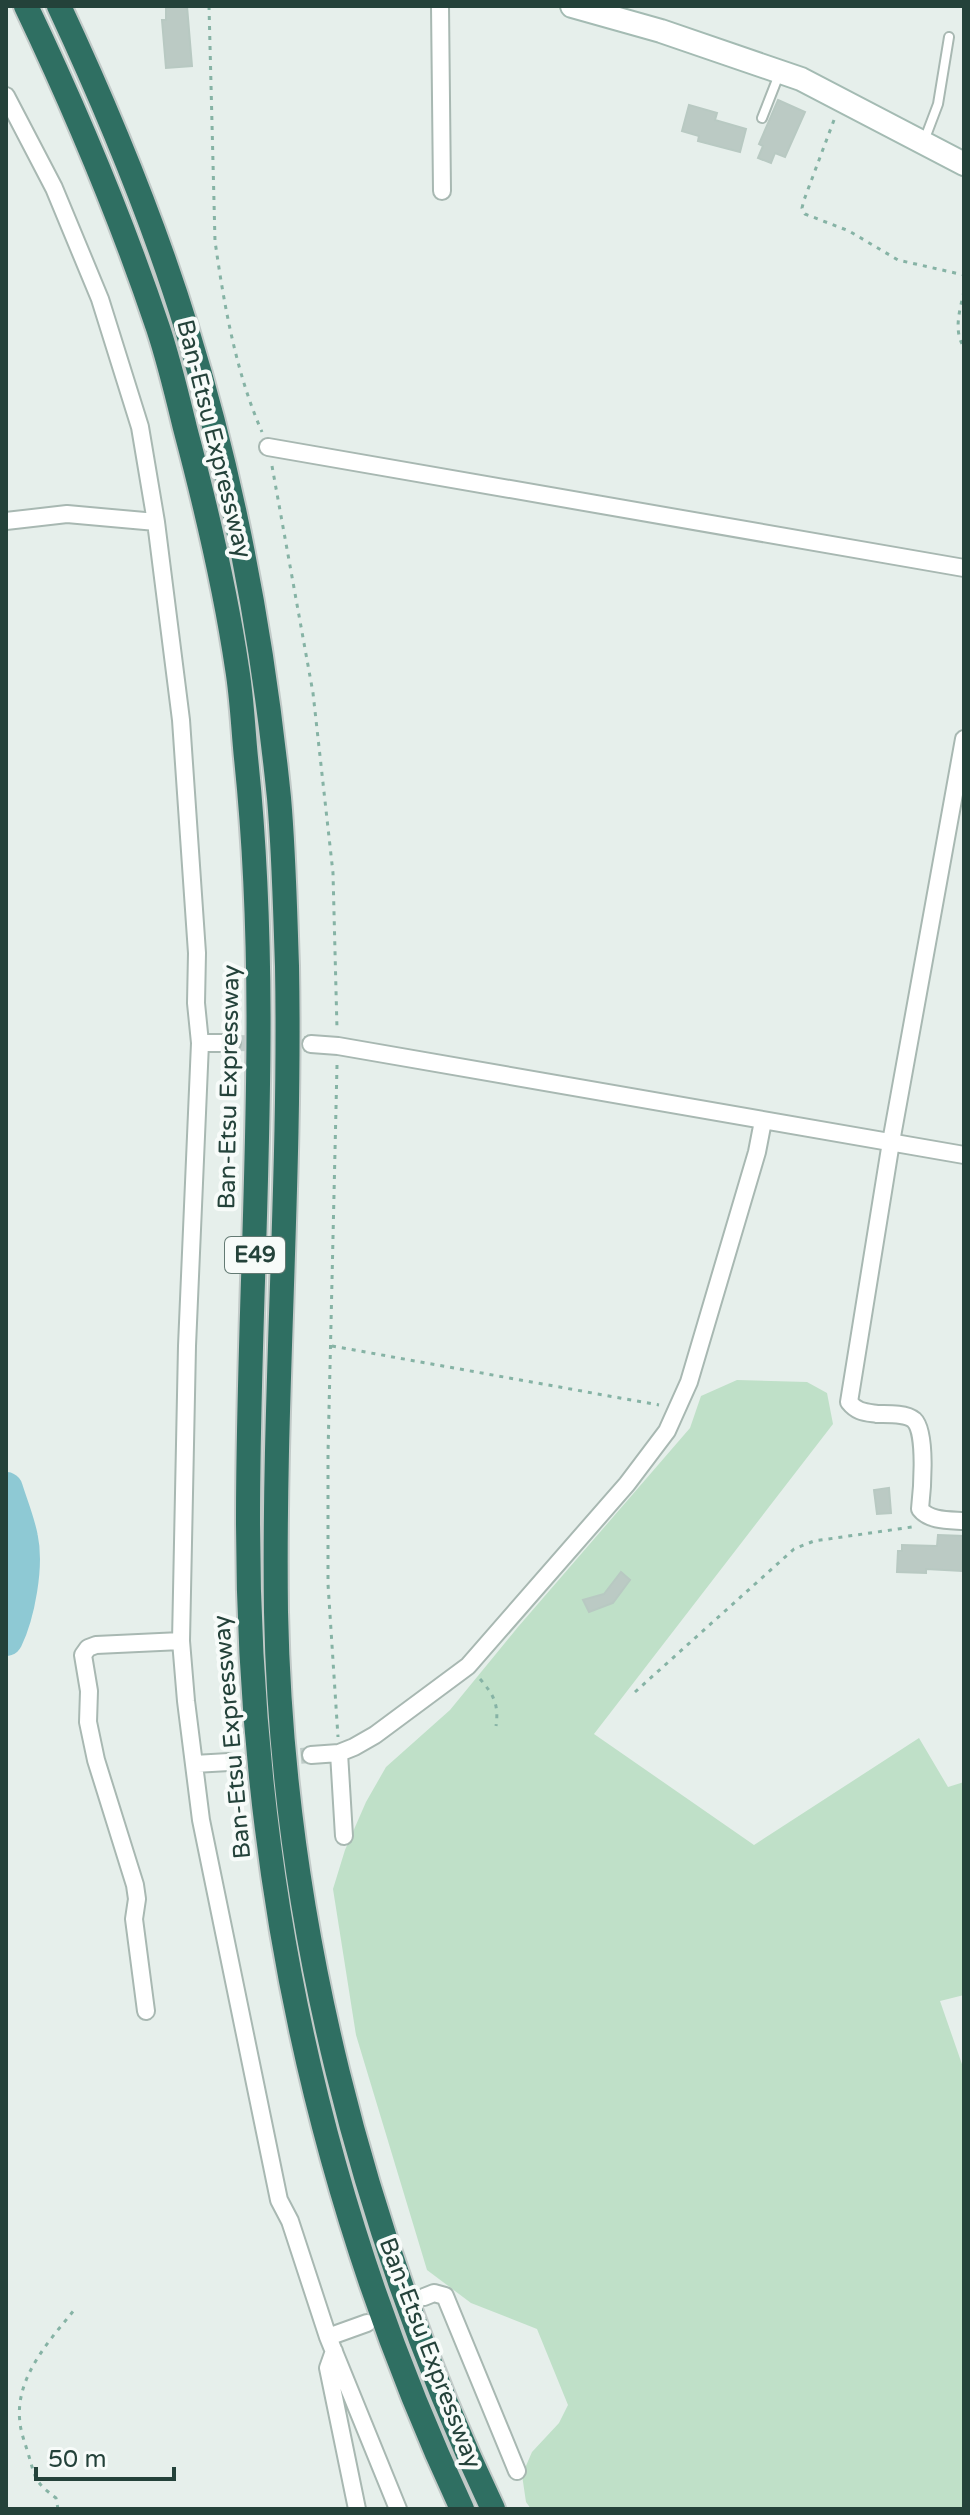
<svg xmlns="http://www.w3.org/2000/svg" width="970" height="2515" font-family="'Varela Round',sans-serif">
<style>
.green{fill:#bfe0c8}
.lines{fill:none;stroke-linecap:round;stroke-linejoin:round}
.river{stroke:#8ec9d4;stroke-width:34}
.building{fill:#bbcac4;stroke:#b8c9c2;stroke-width:2}
.street-tunnel{stroke:#bfccc8;stroke-width:16;stroke-dasharray:16 8;stroke-linecap:butt}
.lane-casing{stroke:#a8b8b2;stroke-width:12}
.street-casing{stroke:#a8b8b2;stroke-width:20}
.secondary-casing{stroke:#a4bbb3;stroke-width:26}
.highway-casing{stroke:#c2cac8;stroke-width:28}
.path{stroke:#86b3a5;stroke-width:3;stroke-dasharray:4 6;stroke-linecap:butt}
.lane{stroke:#fff;stroke-width:8}
.street{stroke:#fff;stroke-width:16}
.secondary{stroke:#fff;stroke-width:22}
.highway{stroke:#2f6f62;stroke-width:24}
.labels{text-anchor:middle;dominant-baseline:central;stroke-width:8;stroke-linejoin:round;paint-order:stroke}
.shield{fill:#f7fbf9;stroke:#637a73;stroke-width:2}
.shield-label{font-size:22px;font-weight:bold;fill:#24423a}
.street-label{font-size:24px;fill:#24423a;stroke:#f7fbf9}
</style>
<rect width="100%" height="100%" fill="#e6efeb"/>
<path class="green" d="M 737,1380 L 807,1382 L 827,1393 L 833,1424 L 594,1734 L 754,1845 L 919,1738 L 948,1787 L 964,1782 L 964,1995 L 940,2001 L 964,2070 L 964,2509 L 531,2509 L 526,2502 L 522,2475 L 532,2452 L 559,2423 L 568,2405 L 537,2329 L 471,2303 L 427,2270 L 356,2035 L 333,1889 L 345,1850 L 366,1802 L 386,1767 L 450,1710 L 518,1627 L 690,1428 L 701,1396 Z"/>
<g class="lines">
<path class="river" d="M 6,1489 C 11,1505 18,1522 21,1538 C 27,1566 18,1614 6,1639"/>
</g>
<path class="building" d="M 187,6 L 192,66 L 166,68 L 162,20 L 166,20 L 166,8 Z
M 778,100 L 805,112 L 785,157 L 775,153 L 771,163 L 758,158 L 763,146 L 759,144 Z
M 689,105 L 717,113 L 715,120 L 746,129 L 740,152 L 698,141 L 699,136 L 682,131 Z
M 889,1488 L 891,1513 L 877,1514 L 874,1490 Z
M 938,1535 L 964,1536 L 962,1571 L 926,1569 L 926,1573 L 897,1572 L 898,1551 L 902,1551 L 902,1545 L 937,1546 Z
M 621,1572 L 630,1580 L 613,1603 L 589,1612 L 583,1600 L 604,1594 Z"/>
<g class="lines">
<path class="street-tunnel" d="M 232,1043 L 311,1044
M 229,1762 L 311,1755"/>
<g class="lane-casing">
<path id="lane" d="M 762,118 L 780,72
M 924,141 L 938,104 L 949,37"/>
</g>
<g class="street-casing">
<path id="street" d="M 440,6 L 442,191
M 6,96 L 54,188 L 100,299 L 140,427 L 156,522 L 181,720 L 197,953 L 196,1003 L 200,1043 L 187,1346 L 181,1641 L 186,1701 L 201,1820 L 279,2200 L 290,2221 L 328,2337 L 398,2509
M 268,447 L 964,568
M 6,521 L 67,514 L 156,522
M 964,739 L 891,1142 L 849,1402 C 857,1412 864,1412 877,1414 C 887,1414 906,1413 914,1420 C 927,1432 922,1492 920,1509 C 929,1521 949,1520 964,1521
M 200,1043 L 232,1043
M 311,1044 L 338,1046 L 964,1155
M 339,1753 L 344,1836
M 311,1755 L 339,1753 L 354,1747 L 375,1735 L 468,1666 L 627,1484 L 667,1431 L 689,1382 L 757,1152 L 763,1121
M 194,1764 L 229,1762
M 146,2011 L 134,1919 L 137,1899 L 135,1885 L 96,1760 L 88,1722 L 89,1691 L 83,1655 L 88,1648 L 96,1645 L 181,1641
M 424,2297 L 434,2293 L 445,2296 L 517,2471
M 328,2337 L 367,2323
M 334,2351 L 328,2368 L 357,2509"/>
</g>
<g class="secondary-casing">
<path id="secondary" d="M 572,6 L 661,31 L 801,79 L 964,164"/>
</g>
<g class="highway-casing">
<path id="highway" d="M 26,6 C 76,111 121,218 158,328 C 169,361 177,395 185,428 C 206,507 225,587 237,668 C 242,698 243,728 246,758 C 273,1014 248,1264 248,1520 C 248,1865 316,2196 462,2509
M 59,6 C 108,111 153,219 187,330 C 234,482 263,640 279,798 C 284,854 285,910 287,966 C 291,1181 273,1396 276,1612 C 282,1918 362,2233 493,2509"/>
</g>
<path class="path" d="M 209,6 L 215,241 C 224,305 236,373 262,432
M 834,120 L 804,200 L 802,208 L 805,214 L 849,231 L 898,260 L 964,275
M 964,291 C 960,310 953,331 964,347
M 272,466 L 313,693 L 333,873 L 337,1029
M 337,1065 L 328,1453 L 328,1584 L 338,1737
M 332,1346 L 659,1405
M 480,1679 C 494,1695 499,1705 496,1726
M 635,1692 L 794,1549 L 814,1541 L 912,1527
M 58,2509 L 56,2498 C 34,2481 36,2480 28,2453 C 25,2443 21,2433 20,2423 C 14,2378 50,2340 75,2309"/>
<use href="#lane" class="lane"/>
<use href="#street" class="street"/>
<use href="#secondary" class="secondary"/>
<use href="#highway" class="highway"/>
</g>
<g class="labels">
<rect class="shield" x="225" y="1237" width="60" height="36" rx="6"/>
<g class="shield-label">
<text x="255" y="1255">E49</text>
</g>
<g class="street-label">
<text transform="translate(214 439) rotate(76)">Ban-Etsu Expressway</text>
<text transform="translate(229 1087) rotate(-89)">Ban-Etsu Expressway</text>
<text transform="translate(232 1737) rotate(-95)">Ban-Etsu Expressway</text>
<text transform="translate(430 2353) rotate(69)">Ban-Etsu Expressway</text>
</g>
</g>
<rect width="970" height="2515" fill="none" stroke="#24423a" stroke-width="16"/>
<path d="M36 2467v12h138v-12" fill="none" stroke="#24423a" stroke-width="4"/>
<text x="48" y="2467" font-size="24" fill="#24423a" stroke="#f7fbf9" stroke-width="6" paint-order="stroke">50 m</text>
</svg>
